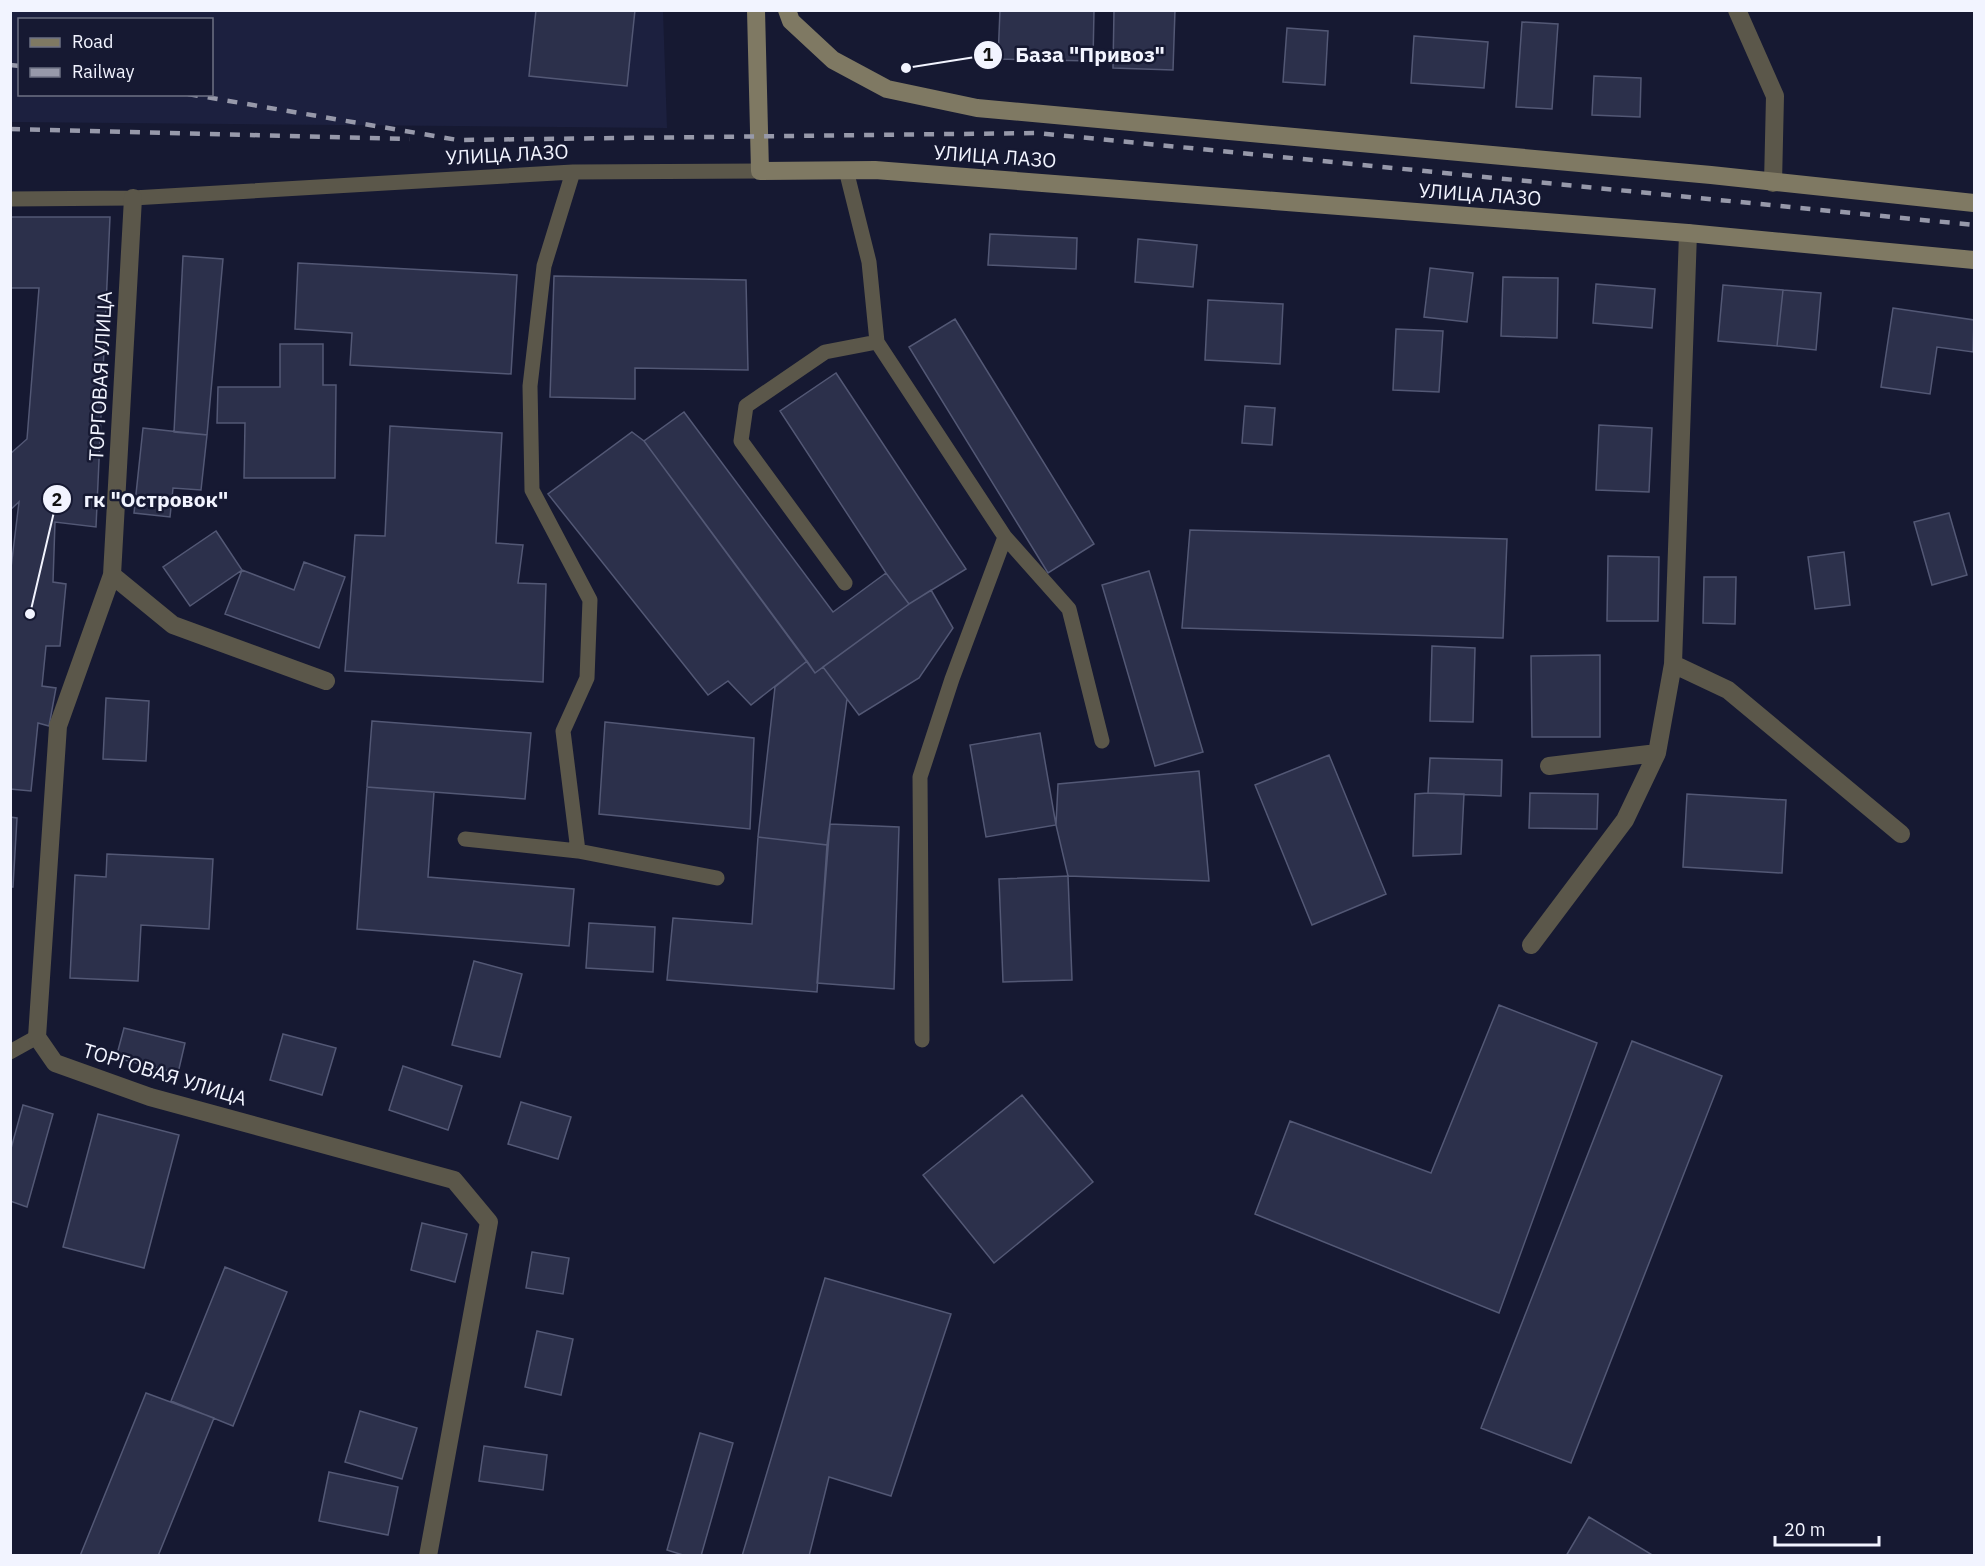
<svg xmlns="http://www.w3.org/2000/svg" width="1985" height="1566" font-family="'IBM Plex Sans',sans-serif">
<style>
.built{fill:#1c203f;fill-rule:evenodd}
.building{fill:#2c304b;stroke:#535875;stroke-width:1.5}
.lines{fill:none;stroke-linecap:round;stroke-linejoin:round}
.lane{stroke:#5b574a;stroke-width:15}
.street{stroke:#5b574a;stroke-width:18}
.secondary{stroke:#7f7963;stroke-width:18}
.rail{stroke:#9799aa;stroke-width:4.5;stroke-dasharray:10 10;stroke-linecap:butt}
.labels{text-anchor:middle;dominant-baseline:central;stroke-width:5;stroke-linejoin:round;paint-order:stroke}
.street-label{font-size:20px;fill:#f2f4ff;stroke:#161932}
.leader{fill:none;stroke:#f2f4ff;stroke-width:2}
.callout-dot{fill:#f2f4ff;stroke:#161932;stroke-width:2}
.mark-label{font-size:18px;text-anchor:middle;font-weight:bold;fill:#111}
.callout-label{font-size:21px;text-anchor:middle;font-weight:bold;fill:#f2f4ff;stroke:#161932;stroke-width:5;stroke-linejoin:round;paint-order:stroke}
</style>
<rect width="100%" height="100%" fill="#161932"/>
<path class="built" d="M 11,11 L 663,11 L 667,128 L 11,122 ZM 20,20 L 212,20 L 212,94 L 20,94 Z"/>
<path class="building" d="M 536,10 L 635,10 L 627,86 L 529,76 Z
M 1000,10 L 1094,10 L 1093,61 L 998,59 Z
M 1114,10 L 1175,10 L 1173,70 L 1113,68 Z
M 1522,22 L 1558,24 L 1552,109 L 1516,107 Z
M 1287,28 L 1328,31 L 1325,85 L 1283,82 Z
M 1414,36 L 1488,42 L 1484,88 L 1411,83 Z
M 1594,76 L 1641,78 L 1640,117 L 1592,115 Z
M 10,217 L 110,217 L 96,527 L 55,522 L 53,582 L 66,584 L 60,646 L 46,646 L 42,686 L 56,688 L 49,726 L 38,723 L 31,791 L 10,789 L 10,576 L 19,502 L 10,510 L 10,454 L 27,439 L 39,288 L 10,288 Z
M 990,234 L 1077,238 L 1076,269 L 988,265 Z
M 1138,239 L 1197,245 L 1193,287 L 1135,282 Z
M 183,256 L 223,259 L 207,435 L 174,432 Z
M 298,263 L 517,275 L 511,374 L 350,365 L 352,333 L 295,329 Z
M 1430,268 L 1473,273 L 1467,322 L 1424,317 Z
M 554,276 L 746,280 L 748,370 L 635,368 L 635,399 L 550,397 Z
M 1503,277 L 1558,278 L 1557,338 L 1501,336 Z
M 1596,284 L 1655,289 L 1652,328 L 1593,323 Z
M 1723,285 L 1783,290 L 1777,346 L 1718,341 Z
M 1783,290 L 1821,293 L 1816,350 L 1777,346 Z
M 1208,300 L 1283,304 L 1280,364 L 1205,360 Z
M 1893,308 L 1974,320 L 1973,352 L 1937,347 L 1930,394 L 1881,387 Z
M 955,319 L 1094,544 L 1048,573 L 909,347 Z
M 1396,329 L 1443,331 L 1439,392 L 1393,390 Z
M 280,344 L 323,344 L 323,385 L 336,385 L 335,478 L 244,478 L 245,423 L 217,423 L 218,387 L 280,387 Z
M 836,373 L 966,569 L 909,604 L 886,573 L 780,411 Z
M 1245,406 L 1275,408 L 1272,445 L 1242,443 Z
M 684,412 L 833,612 L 886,573 L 909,604 L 815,673 L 644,441 Z
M 1599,425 L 1652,428 L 1649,492 L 1596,490 Z
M 390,426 L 502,433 L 496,543 L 523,545 L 518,583 L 546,584 L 543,682 L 345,671 L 355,535 L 385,536 Z
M 143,428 L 207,435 L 201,490 L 173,488 L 170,517 L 134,513 Z
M 632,432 L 644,441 L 807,661 L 751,705 L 728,681 L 708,695 L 548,494 Z
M 1949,513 L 1967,575 L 1932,585 L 1914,522 Z
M 1190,530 L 1507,539 L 1503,638 L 1182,628 Z
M 216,531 L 242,570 L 190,606 L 163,567 Z
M 1844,552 L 1850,605 L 1815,609 L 1808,557 Z
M 1608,556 L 1659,557 L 1658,621 L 1607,621 Z
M 304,562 L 345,577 L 319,648 L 225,614 L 242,570 L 294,590 Z
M 1149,571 L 1203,752 L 1155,766 L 1102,585 Z
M 1704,577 L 1736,577 L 1735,624 L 1703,623 Z
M 931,590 L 953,628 L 919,678 L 859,715 L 823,667 L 909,604 Z
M 1432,646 L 1475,648 L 1473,722 L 1430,721 Z
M 1600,655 L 1600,737 L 1532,737 L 1531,656 Z
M 807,661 L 815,673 L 823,667 L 847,699 L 827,845 L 758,837 L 775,687 Z
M 106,698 L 149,701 L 146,761 L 103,759 Z
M 372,721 L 531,733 L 525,799 L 367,787 Z
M 605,722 L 754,738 L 750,829 L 599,814 Z
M 1040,733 L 1056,825 L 986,837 L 970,745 Z
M 1329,755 L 1386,894 L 1312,925 L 1255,785 Z
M 1430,758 L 1502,760 L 1501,796 L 1428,793 Z
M 1199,771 L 1209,881 L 1068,876 L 1056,825 L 1058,784 Z
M 367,787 L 434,792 L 428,877 L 574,889 L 569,946 L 357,929 Z
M 1428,793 L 1464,794 L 1461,854 L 1413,856 L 1415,794 Z
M 1530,793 L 1598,794 L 1597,829 L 1529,828 Z
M 1687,794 L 1786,800 L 1782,873 L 1683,867 Z
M 10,817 L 17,818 L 13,887 L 10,887 Z
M 830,824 L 899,827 L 894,989 L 817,983 Z
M 758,837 L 827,845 L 817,992 L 667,980 L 673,918 L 752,924 Z
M 107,854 L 213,859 L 209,929 L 141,925 L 138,981 L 70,978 L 75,875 L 106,877 Z
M 1068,876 L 1072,980 L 1003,982 L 999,879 Z
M 589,923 L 655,927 L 653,972 L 586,968 Z
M 474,961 L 522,974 L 500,1057 L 452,1045 Z
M 1499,1005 L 1597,1043 L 1499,1313 L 1255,1214 L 1290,1121 L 1431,1173 Z
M 124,1028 L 185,1043 L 178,1073 L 116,1058 Z
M 283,1034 L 336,1048 L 322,1095 L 270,1080 Z
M 1632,1041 L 1722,1076 L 1571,1463 L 1481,1428 Z
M 403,1066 L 462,1086 L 448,1130 L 389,1110 Z
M 1022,1095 L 1093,1182 L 994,1263 L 923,1175 Z
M 521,1102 L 571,1117 L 558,1159 L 508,1144 Z
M 23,1105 L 53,1114 L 27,1207 L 10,1201 L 10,1152 Z
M 98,1114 L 179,1135 L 144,1268 L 63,1247 Z
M 422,1223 L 467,1234 L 455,1282 L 411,1270 Z
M 532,1252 L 569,1258 L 563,1294 L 526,1288 Z
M 225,1267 L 287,1292 L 233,1426 L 171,1401 Z
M 825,1278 L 951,1314 L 891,1496 L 829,1477 L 809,1556 L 742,1556 Z
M 537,1331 L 573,1339 L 561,1395 L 525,1387 Z
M 146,1393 L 214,1418 L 158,1556 L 80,1556 Z
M 360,1411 L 417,1428 L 402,1479 L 345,1462 Z
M 700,1433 L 733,1443 L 701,1556 L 686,1556 L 667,1550 Z
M 484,1446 L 547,1455 L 543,1490 L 479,1481 Z
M 329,1472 L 398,1487 L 388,1535 L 319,1521 Z
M 1589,1517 L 1654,1556 L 1566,1556 Z"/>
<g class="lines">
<path class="lane" d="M 846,170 L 869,262 L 877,342 L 1005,537 L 1069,609 L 1102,741
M 573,172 L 544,266 L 530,386 L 532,490 L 590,600 L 587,678 L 563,731 L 578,851 L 717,878
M 10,199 L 133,198 L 573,172 L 760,171
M 845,583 L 741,441 L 746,406 L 825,352 L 877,342
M 465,839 L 578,851
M 922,1040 L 920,777 L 952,679 L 1005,537
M 10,1052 L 37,1037"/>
<path class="street" d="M 1737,10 L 1775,96 L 1773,183
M 133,198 L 112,575 L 58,726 L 37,1037 L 55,1063 L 150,1097 L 454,1180 L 489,1222 L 428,1556
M 112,575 L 173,625 L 326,681
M 1673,664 L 1728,690 L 1901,834
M 1549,766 L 1657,753
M 1531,945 L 1625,820 L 1657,753 L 1673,664 L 1688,233"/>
<path class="secondary" d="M 756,10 L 760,171 L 875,170 L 1688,233 L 1974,260
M 787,10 L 791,21 L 833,60 L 887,89 L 977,108 L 1711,175 L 1974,203"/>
<path class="rail" d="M 10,65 L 20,66
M 188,94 L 458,140 L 1037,133 L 1974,225
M 10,129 L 410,139"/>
</g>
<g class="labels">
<g class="street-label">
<text transform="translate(507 154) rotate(-3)">УЛИЦА ЛАЗО</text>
<text transform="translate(995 156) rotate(4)">УЛИЦА ЛАЗО</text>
<text transform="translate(1480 194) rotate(4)">УЛИЦА ЛАЗО</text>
<text transform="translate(100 376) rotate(-87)">ТОРГОВАЯ УЛИЦА</text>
<text transform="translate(165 1074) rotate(17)">ТОРГОВАЯ УЛИЦА</text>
</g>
</g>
<path class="leader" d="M906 68L988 55M30 614L57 499"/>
<g class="callout-dot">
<circle cx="906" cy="68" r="6"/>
<circle cx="30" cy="614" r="6"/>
<circle cx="988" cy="55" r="15"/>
<circle cx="57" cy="499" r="15"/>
</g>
<g class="mark-label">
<text x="988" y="61">1</text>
<text x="57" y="506">2</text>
</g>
<g class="callout-label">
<text x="1090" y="62">База "Привоз"</text>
<text x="156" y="507">гк "Островок"</text>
</g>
<rect width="1985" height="1566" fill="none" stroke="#f2f4ff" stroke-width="24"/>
<rect x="18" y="18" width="195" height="78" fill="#161932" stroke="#6e7184" stroke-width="1.5"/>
<rect x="30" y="38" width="30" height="9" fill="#7f7963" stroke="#6e7184" stroke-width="1.5"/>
<text x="72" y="48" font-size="18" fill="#f2f4ff">Road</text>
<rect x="30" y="68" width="30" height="9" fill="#9799aa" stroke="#6e7184" stroke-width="1.5"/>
<text x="72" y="78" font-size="18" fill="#f2f4ff">Railway</text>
<path d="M1775 1536v9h104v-9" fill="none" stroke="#f2f4ff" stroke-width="3"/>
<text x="1784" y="1536" font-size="18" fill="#f2f4ff" stroke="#161932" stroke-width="4.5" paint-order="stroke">20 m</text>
</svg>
